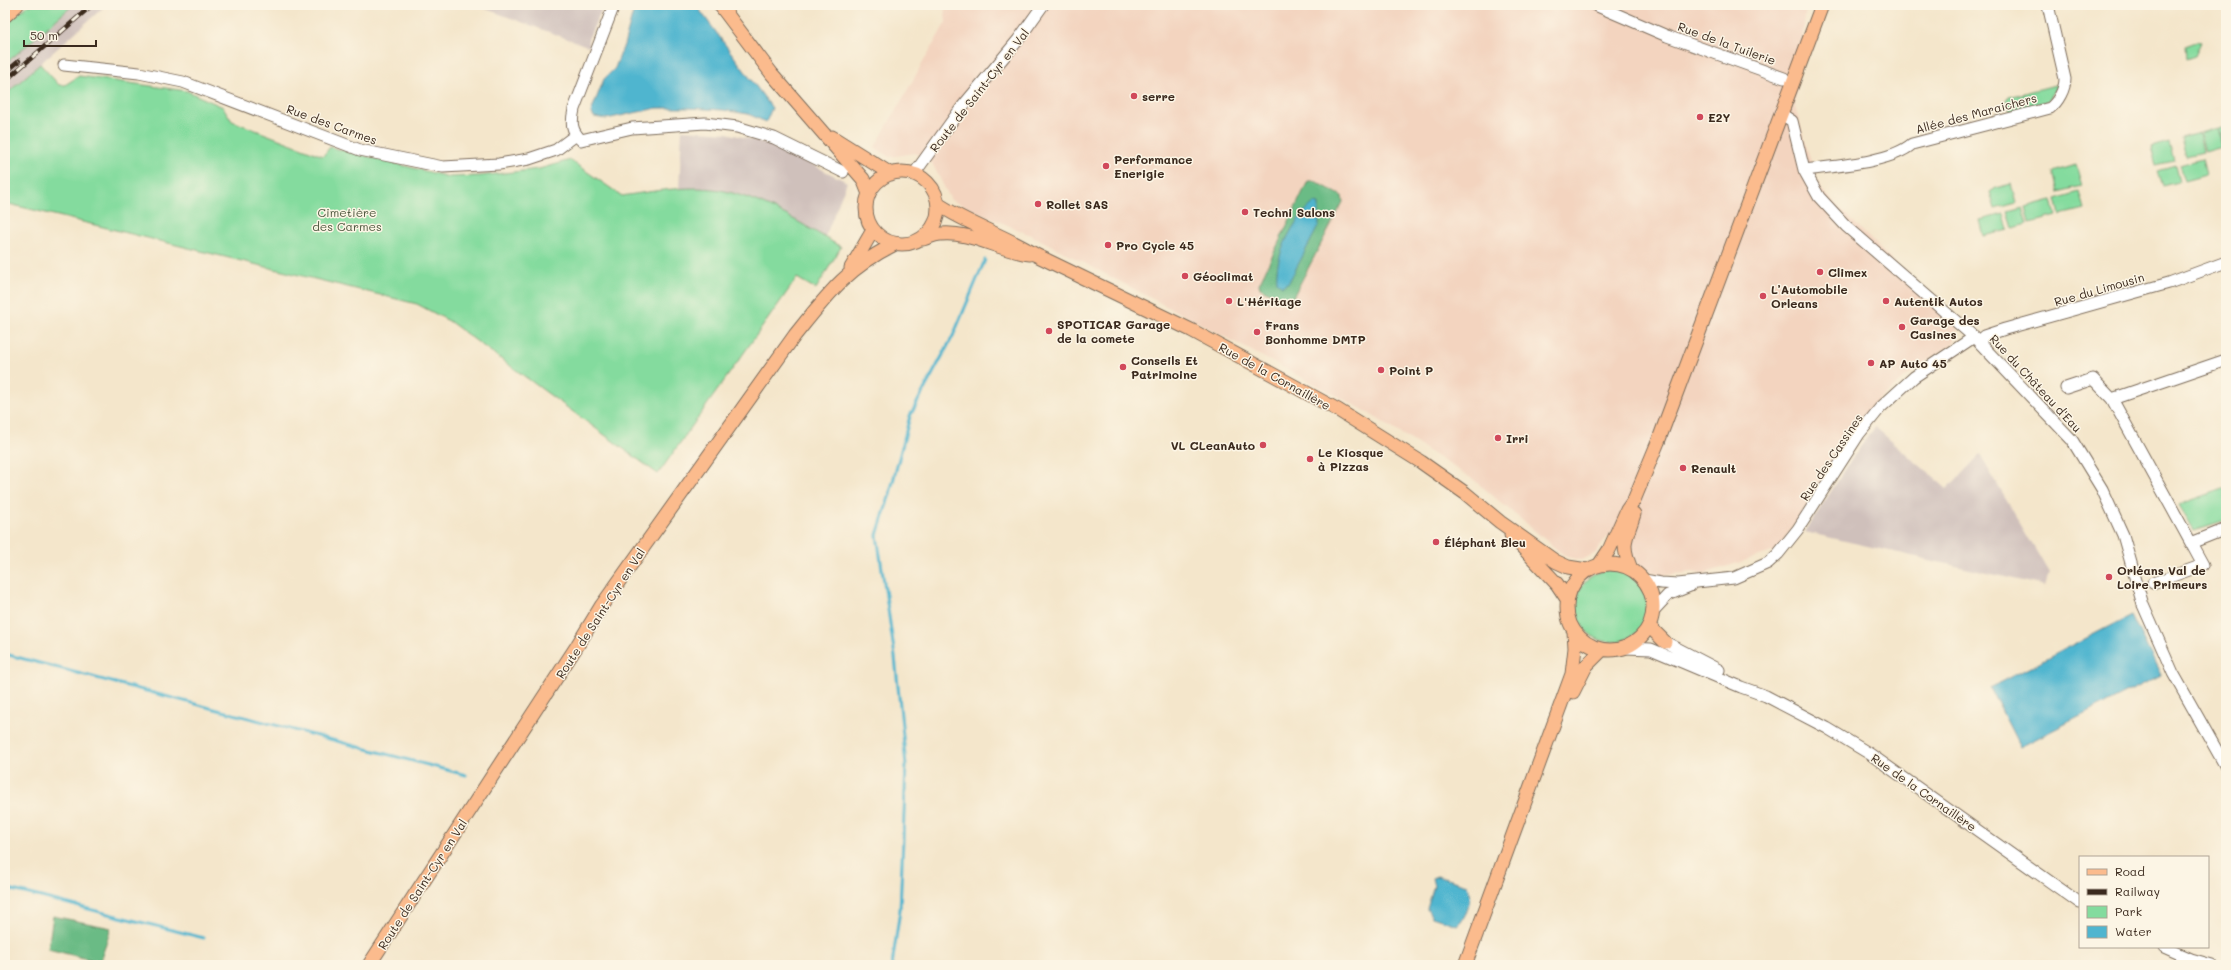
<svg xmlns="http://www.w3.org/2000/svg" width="2231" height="970" font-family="Mali,sans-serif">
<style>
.built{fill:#f3d4bf}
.industrial{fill:#cfc0bb}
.green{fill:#84db9e;stroke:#60825e}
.forest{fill:#6bbb85;stroke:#537252}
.water{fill:#50b5cf;stroke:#467076}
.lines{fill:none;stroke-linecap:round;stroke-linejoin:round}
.stream{stroke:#50b5cf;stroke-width:3}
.minor-casing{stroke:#7c6c5b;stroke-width:13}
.major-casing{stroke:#7c6c5b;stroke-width:15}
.minor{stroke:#fff;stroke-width:11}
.major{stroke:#fbbb8d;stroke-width:13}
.rail-casing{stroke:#3b2a1e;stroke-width:4.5}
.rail{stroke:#fcf5e5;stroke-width:3;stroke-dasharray:9;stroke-linecap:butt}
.poi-dot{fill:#d1495b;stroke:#fcf5e5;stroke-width:1.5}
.labels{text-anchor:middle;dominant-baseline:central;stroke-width:3;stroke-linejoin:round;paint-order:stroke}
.street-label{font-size:12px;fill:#3b2a1e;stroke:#fcf5e5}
.poi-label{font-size:12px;font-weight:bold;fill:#3b2a1e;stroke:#fcf5e5;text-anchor:start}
.park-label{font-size:12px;fill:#4d563e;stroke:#fcf5e5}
</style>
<rect width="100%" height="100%" fill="#fcf5e5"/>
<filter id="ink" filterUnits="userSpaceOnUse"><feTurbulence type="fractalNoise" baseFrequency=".025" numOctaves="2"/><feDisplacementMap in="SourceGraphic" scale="8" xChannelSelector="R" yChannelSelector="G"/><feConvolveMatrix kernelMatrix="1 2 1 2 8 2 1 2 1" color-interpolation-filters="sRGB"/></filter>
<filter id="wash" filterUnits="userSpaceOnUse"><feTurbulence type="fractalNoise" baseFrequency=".012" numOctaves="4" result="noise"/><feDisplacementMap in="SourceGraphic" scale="16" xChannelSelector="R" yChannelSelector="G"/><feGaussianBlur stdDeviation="0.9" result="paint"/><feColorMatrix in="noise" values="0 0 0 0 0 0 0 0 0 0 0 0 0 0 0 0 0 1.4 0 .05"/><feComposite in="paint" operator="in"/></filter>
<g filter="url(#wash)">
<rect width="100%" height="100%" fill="#f4e6cb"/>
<path class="built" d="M 944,5 L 1801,5 L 1806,7 L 1795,106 L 1816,179 L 1822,190 L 1958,328 L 1954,343 L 1913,371 L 1874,404 L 1778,550 L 1703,574 L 1692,572 L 1660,576 L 1640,566 L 1630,555 L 1629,545 L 1606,537 L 1596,553 L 1582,560 L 1566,557 L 1474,480 L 1362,409 L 1037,238 L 951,200 L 932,163 L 915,153 L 889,157 L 875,147 L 946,22 Z"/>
<path class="industrial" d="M 73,5 L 106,5 L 5,95 L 5,64 Z
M 475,5 L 604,5 L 588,39 L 590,47 Z
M 682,130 L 727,133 L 773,145 L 847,182 L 825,237 L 770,208 L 749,199 L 724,191 L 679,189 Z
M 1875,427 L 1947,489 L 1980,455 L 2049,573 L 2045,586 L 1805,532 L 1855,454 Z"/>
<path class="green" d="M 28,5 L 73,5 L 5,64 L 5,25 Z
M 2199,41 L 2201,42 L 2195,56 L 2186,59 L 2185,46 Z
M 40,64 L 59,85 L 65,85 L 79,76 L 187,91 L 223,107 L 232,121 L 323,156 L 330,147 L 449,177 L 479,176 L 539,169 L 570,160 L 622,196 C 653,191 694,184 725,191 C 767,201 804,225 841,247 L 816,289 L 797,278 L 658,474 L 449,321 L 417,304 L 5,203 L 5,95 Z
M 2059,84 L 2048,101 L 2010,111 L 2007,100 L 2009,97 Z
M 2226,126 L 2226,145 L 2223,146 L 2218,128 Z
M 2217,128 L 2222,147 L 2205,152 L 2200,133 Z
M 2199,133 L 2203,152 L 2186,156 L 2181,138 Z
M 2169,142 L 2174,161 L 2156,165 L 2151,147 Z
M 2202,159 L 2206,175 L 2184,181 L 2179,165 Z
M 2076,165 L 2082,186 L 2058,192 L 2053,172 Z
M 2175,166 L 2179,182 L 2163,186 L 2158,171 Z
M 2011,184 L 2016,203 L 1995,209 L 1990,192 L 1996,188 Z
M 2079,192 L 2084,209 L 2060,215 L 2056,199 Z
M 2052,200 L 2056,216 L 2030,223 L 2026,207 Z
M 2023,208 L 2028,224 L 2013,228 L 2008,212 Z
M 2004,214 L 2008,230 L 1984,236 L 1980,220 Z
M 2226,488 L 2226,521 L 2194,531 L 2178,505 Z
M1576 606a36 36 0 1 1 72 0a36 36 0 1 1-72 0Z"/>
<path class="forest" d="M 1308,181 L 1315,181 L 1342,196 L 1343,202 L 1292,299 L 1287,302 L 1260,288 L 1259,284 Z
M 53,916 L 111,928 L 100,962 L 48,949 Z"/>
<path class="water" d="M 635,5 L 696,5 L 772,108 L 766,122 L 748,114 L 723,110 L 688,108 L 657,108 L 606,119 L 594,117 L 591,112 L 604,79 L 615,68 L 624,45 Z
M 1314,203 L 1319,204 L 1319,225 L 1289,282 L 1282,286 L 1277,282 C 1274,256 1294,218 1314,203 Z
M 2131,615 L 2161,675 L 2020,747 L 1990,688 Z
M 1437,876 L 1467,885 C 1473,898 1468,916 1457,925 L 1432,917 L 1427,909 L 1434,886 L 1432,878 Z"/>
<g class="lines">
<path class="stream" d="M 5,654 L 466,775
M 5,888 L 204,938
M 892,965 L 900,910 L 906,765 L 895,657 L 877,535 L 889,497 L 910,416 L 953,336 L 985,260"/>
</g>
</g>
<g filter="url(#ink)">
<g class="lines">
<g class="minor-casing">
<path id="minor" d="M 614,5 L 574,109 C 571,123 571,130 581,140 L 632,128 L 705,123 L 737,127 L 774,138 L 843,172
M 1595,5 L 1667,36 L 1784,78
M 64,65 L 139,73 L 183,82 L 360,150 L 443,167 L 499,164 L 529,159 L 556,150 L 576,135
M 1780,113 L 1792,121 L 1804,170 L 1819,197 L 1846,226 L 1974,337 L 2072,440 L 2102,489 L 2123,535 L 2143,605 L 2173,673 L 2226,767
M 1804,170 C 1833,166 1890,163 1912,144 L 2050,108 C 2058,102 2065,89 2065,79 L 2048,5
M 914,174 L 962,107 L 1018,40 L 1043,5
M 1979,341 L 1984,336 L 2005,329 L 2169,283 L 2226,262
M 2226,360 L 2112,399 L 2191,543 L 2226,529
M 2066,388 L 2093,379 L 2112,399
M 1644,580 L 1661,583 L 1678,584 L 1734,578 L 1768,563 L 1778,554 L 1798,529 L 1859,434 L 1880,408 L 1914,377 L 1974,337
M 2153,583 L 2203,565 L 2191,543
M 1653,611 L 1668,595 L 1690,586
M 1665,642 L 1719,670
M 1626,648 L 1651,649 L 1741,687 L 1766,696 L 1827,728 L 1870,754 L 2080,903
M 2164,947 L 2191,959 L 2212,965"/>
</g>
<g class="major-casing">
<path id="major" d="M 720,5 L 772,74 L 863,179 L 869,194
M 5,16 L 17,5
M 832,137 L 891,174
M866 208a36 36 0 1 1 72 0a36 36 0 1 1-72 0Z
M 938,204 C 969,225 1004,235 1036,255 L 1191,330 L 1338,410 L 1421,462 L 1465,493 L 1500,522 L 1555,561 L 1568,567 L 1587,570
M 923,239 C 929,237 935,234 941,234 C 971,231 1000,251 1030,254
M 851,268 L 873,230
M 1511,535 L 1557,584 L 1567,599
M1567 607a43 43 0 1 1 86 0a43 43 0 1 1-86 0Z
M 1599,565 L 1609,550 L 1627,510 L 1634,500 L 1658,442 L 1822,5
M 1631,569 C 1620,542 1626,540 1634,514
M 1649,626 L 1665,642
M 1573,692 L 1586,666 L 1602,650
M 369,965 L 577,646 L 602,605 L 795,335 C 828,294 847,268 895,244
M 1465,965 L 1572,674 L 1575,648 L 1574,631"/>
</g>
<use href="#minor" class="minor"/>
<use href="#major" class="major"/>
<g class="rail-casing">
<path id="rail" d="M 5,73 L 19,61
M 5,81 L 92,5"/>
</g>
<use href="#rail" class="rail"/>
</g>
</g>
<g class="poi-dot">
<circle cx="1134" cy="96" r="4"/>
<circle cx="1700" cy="117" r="4"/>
<circle cx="1106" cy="166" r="4"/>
<circle cx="1038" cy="204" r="4"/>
<circle cx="1245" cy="212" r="4"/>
<circle cx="1108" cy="245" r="4"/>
<circle cx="1820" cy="272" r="4"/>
<circle cx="1185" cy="276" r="4"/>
<circle cx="1763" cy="296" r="4"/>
<circle cx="1229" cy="301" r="4"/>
<circle cx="1886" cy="301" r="4"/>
<circle cx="1902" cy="327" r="4"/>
<circle cx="1049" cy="331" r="4"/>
<circle cx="1257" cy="332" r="4"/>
<circle cx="1871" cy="363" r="4"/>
<circle cx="1123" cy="367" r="4"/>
<circle cx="1381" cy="370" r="4"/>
<circle cx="1498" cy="438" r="4"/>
<circle cx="1263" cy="445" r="4"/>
<circle cx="1310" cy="459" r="4"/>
<circle cx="1683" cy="468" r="4"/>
<circle cx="1436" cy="542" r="4"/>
<circle cx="2109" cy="577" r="4"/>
</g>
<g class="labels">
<g class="street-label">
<text transform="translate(1727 43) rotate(20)">Rue de la Tuilerie</text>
<text transform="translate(979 90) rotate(-52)">Route de Saint-Cyr en Val</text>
<text transform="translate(1976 113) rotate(-15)">Allée des Maraichers</text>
<text transform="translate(332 124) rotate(20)">Rue des Carmes</text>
<text transform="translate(2099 289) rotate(-16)">Rue du Limousin</text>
<text transform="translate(1275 376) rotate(29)">Rue de la Cornaillère</text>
<text transform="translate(2036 383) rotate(47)">Rue du Château d'Eau</text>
<text transform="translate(1831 457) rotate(-56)">Rue des Cassines</text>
<text transform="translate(600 613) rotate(-57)">Route de Saint-Cyr en Val</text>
<text transform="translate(1924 792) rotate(35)">Rue de la Cornaillère</text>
<text transform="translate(422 884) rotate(-57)">Route de Saint-Cyr en Val</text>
</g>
<g class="poi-label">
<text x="1142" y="96">serre</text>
<text x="1708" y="117">E2Y</text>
<text x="1114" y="159">Performance<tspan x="1114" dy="14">Enerigie</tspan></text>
<text x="1046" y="204">Rollet SAS</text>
<text x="1253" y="212">Techni Salons</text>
<text x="1116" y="245">Pro Cycle 45</text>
<text x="1828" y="272">Climex</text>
<text x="1193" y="276">Géoclimat</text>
<text x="1771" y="289">L’Automobile<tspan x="1771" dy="14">Orleans</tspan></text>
<text x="1237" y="301">L'Héritage</text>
<text x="1894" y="301">Autentik Autos</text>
<text x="1910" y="320">Garage des<tspan x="1910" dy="14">Casines</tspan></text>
<text x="1057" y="324">SPOTICAR Garage<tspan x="1057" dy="14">de la comete</tspan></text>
<text x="1265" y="325">Frans<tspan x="1265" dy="14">Bonhomme DMTP</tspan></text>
<text x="1131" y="360">Conseils Et<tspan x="1131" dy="14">Patrimoine</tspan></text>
<text x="1879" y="363">AP Auto 45</text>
<text x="1389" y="370">Point P</text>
<text x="1506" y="438">Irri</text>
<text x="1255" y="445" text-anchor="end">VL CLeanAuto</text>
<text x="1318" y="452">Le Kiosque<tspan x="1318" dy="14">à Pizzas</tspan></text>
<text x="1691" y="468">Renault</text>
<text x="1444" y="542">Éléphant Bleu</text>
<text x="2117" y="570">Orléans Val de<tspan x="2117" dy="14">Loire Primeurs</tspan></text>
</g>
<g class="park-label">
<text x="347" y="212">Cimetière<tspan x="347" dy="14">des Carmes</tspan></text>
</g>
</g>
<rect width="2231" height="970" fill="none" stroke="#fcf5e5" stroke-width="20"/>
<rect x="2079" y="856" width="130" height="92" fill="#fcf5e5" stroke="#afa495"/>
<rect x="2087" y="869" width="20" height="6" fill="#fbbb8d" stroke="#afa495"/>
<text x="2115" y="876" font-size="12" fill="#3b2a1e">Road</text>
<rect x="2087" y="889" width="20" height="6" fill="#3b2a1e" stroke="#afa495"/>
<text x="2115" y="896" font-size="12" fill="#3b2a1e">Railway</text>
<rect x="2087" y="906" width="20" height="12" fill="#84db9e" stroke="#afa495"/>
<text x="2115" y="916" font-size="12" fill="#3b2a1e">Park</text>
<rect x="2087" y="926" width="20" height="12" fill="#50b5cf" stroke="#afa495"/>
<text x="2115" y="936" font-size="12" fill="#3b2a1e">Water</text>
<path d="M24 40v6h72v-6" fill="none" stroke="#3b2a1e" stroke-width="2"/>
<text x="30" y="40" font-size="12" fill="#3b2a1e" stroke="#fcf5e5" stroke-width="3" paint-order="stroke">50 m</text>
</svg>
